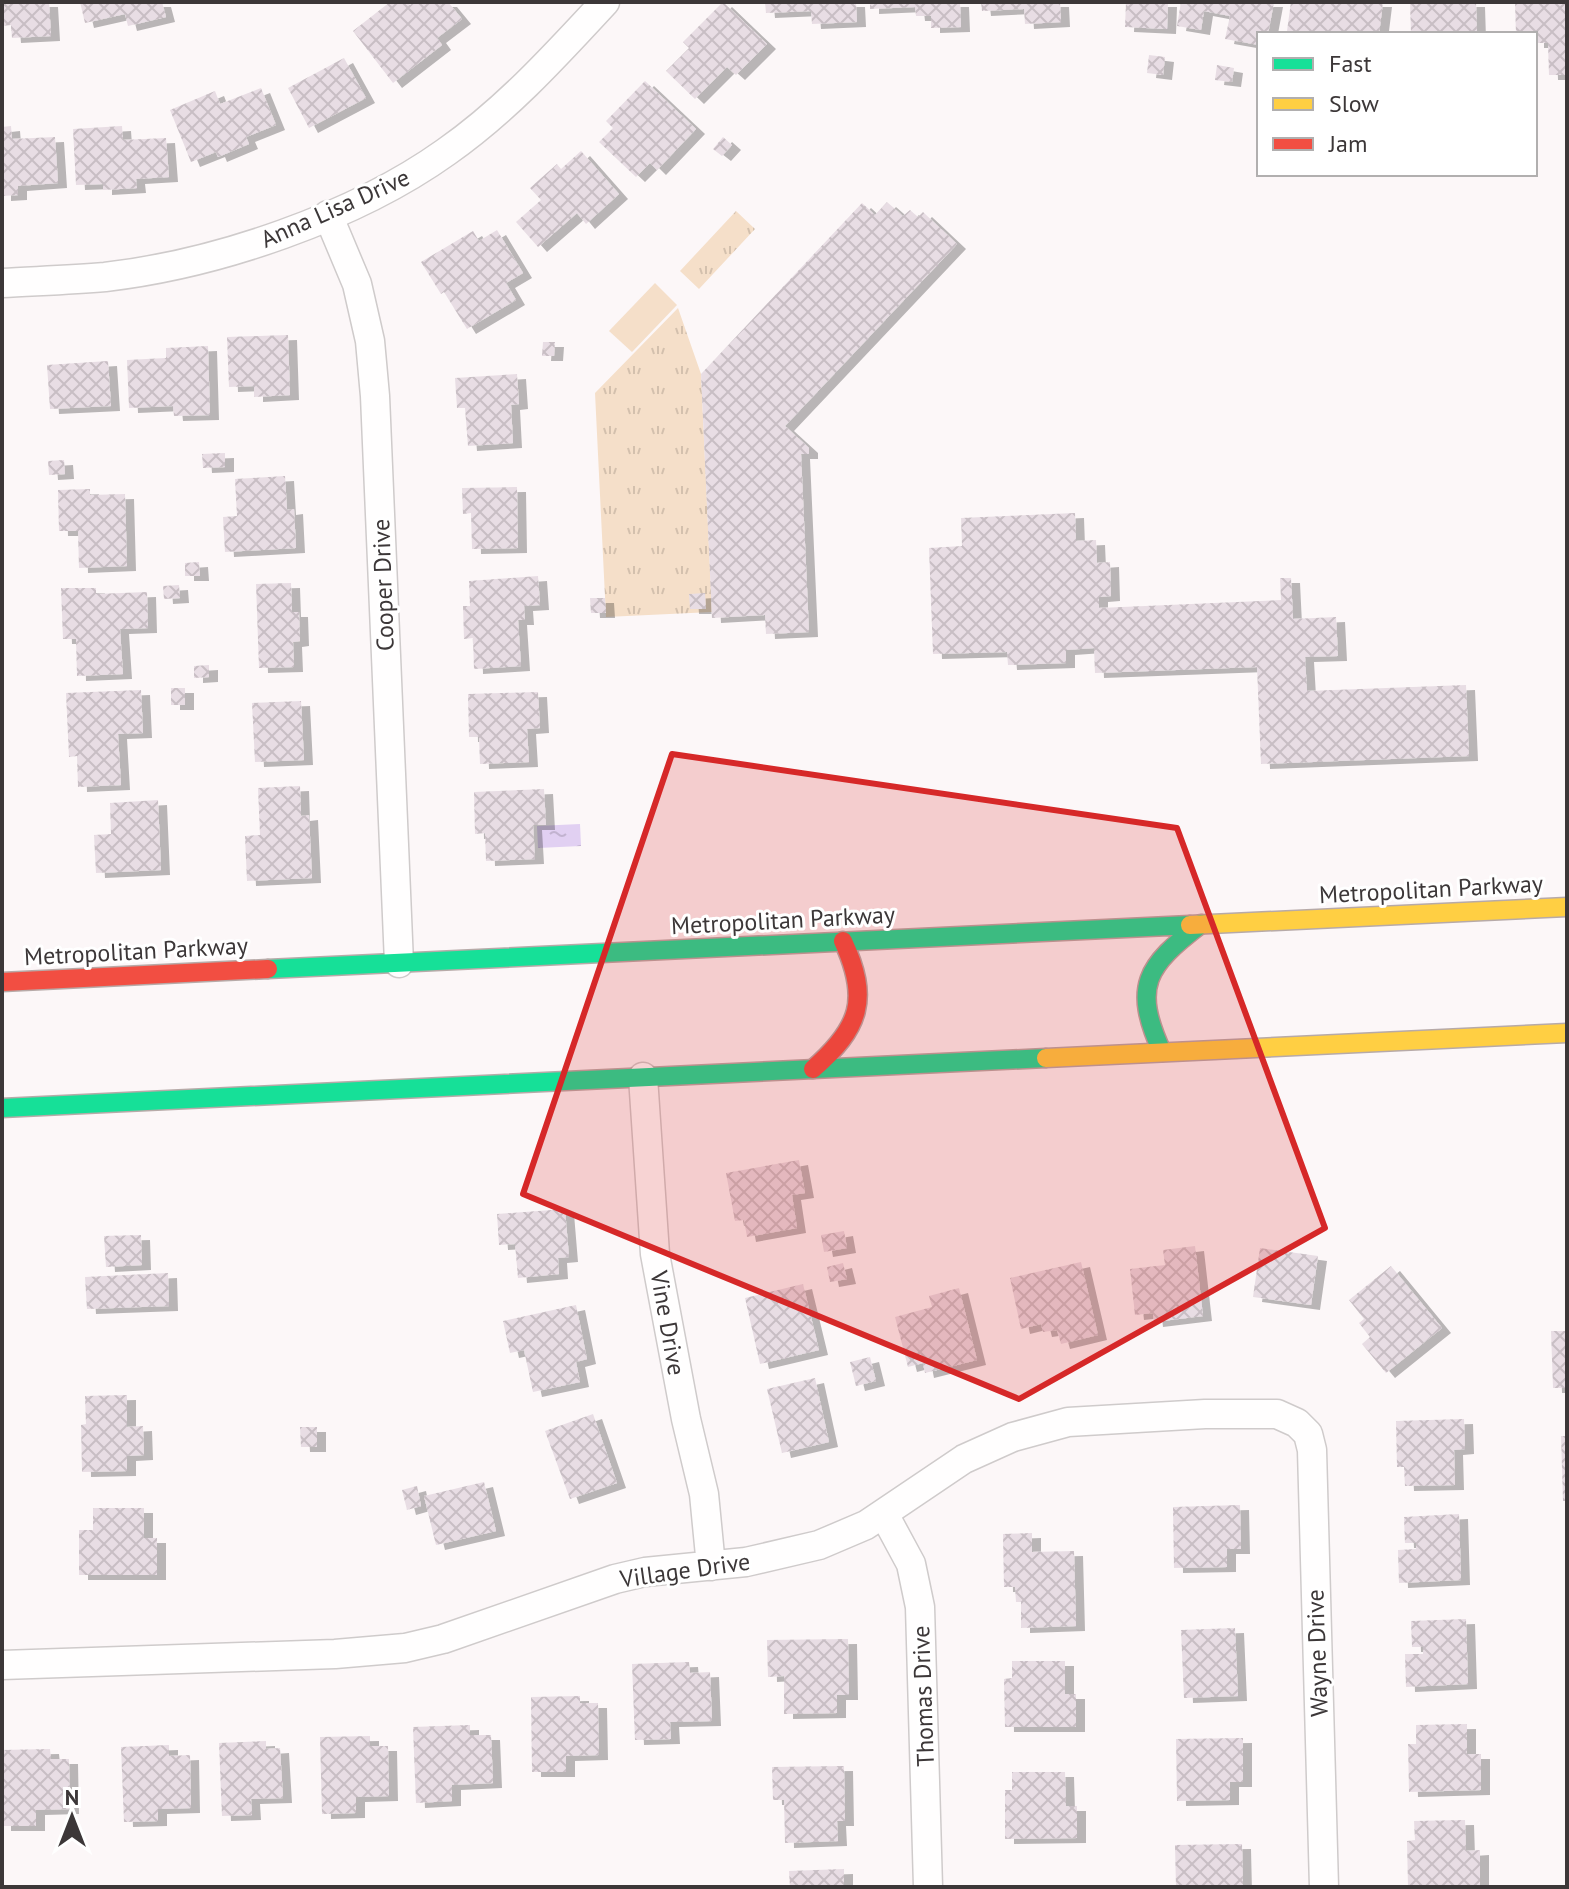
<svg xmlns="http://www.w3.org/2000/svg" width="1569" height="1889" font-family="'PT Sans',sans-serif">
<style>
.park{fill:url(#park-tufts)}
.pitch{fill:#f5dfc9}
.water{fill:url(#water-ripples)}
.building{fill:url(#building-cross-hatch);filter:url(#shadow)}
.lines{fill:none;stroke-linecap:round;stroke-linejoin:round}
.street-casing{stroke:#cfcbcb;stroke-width:31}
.fast-casing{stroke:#b7aaa8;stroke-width:21}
.slow-casing{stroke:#b7aaa8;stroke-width:21}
.jam-casing{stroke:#b7aaa8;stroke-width:21}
.street{stroke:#fffefe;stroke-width:28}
.fast{stroke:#16e098;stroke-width:18}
.slow{stroke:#ffcf43;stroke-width:18}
.jam{stroke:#f24e42;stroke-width:18}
.marked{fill:#d62828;fill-opacity:0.2;stroke:#d62828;stroke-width:6;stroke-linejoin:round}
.labels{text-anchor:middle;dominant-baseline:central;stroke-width:6;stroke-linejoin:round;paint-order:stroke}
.street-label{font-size:24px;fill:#3c3738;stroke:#fff}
</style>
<defs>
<pattern id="park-tufts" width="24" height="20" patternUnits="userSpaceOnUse" patternTransform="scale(2)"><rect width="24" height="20" fill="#f5dfc9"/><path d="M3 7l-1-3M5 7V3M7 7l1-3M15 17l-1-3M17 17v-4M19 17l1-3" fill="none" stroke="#d3c0ad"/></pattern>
<pattern id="water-ripples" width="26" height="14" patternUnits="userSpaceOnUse" patternTransform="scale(2)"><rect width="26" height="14" fill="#e1d0f2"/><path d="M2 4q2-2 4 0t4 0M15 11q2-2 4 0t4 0" fill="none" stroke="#c2b3d0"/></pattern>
<pattern id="building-cross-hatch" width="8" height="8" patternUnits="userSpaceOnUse" patternTransform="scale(2)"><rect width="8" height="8" fill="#e8dde4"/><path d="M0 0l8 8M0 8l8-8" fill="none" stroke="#c8bec4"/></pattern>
<filter id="shadow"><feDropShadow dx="9" dy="5" stdDeviation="0" flood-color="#0004"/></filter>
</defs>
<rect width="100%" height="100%" fill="#fcf7f8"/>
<path class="park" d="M 736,211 L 755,229 L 699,289 L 680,271 Z
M 678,308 L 701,374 L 712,612 L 606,617 L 595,393 Z"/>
<path class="pitch" d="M 655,283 L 677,305 L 632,352 L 609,331 Z"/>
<path class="water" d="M 580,824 L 581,846 L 538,848 L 537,826 Z"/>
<path class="building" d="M 2,2 L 49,2 L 51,36 L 12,38 L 11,25 L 2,26 Z
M 80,2 L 162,2 L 166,17 L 128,26 L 125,14 L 85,23 Z
M 390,2 L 408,2 L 410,5 L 414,2 L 448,2 L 462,19 L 437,38 L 442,45 L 393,83 L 353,31 Z
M 723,2 L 767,44 L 736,75 L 727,67 L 695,99 L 666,71 L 689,48 L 683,42 Z
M 765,2 L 856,2 L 857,22 L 812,24 L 811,11 L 766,13 Z
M 870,2 L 960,2 L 961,27 L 931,28 L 931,16 L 916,16 L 915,7 L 870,9 Z
M 981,2 L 1060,2 L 1061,22 L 1025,24 L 1024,9 L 982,11 Z
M 1126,2 L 1168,2 L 1167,29 L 1125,27 Z
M 1181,2 L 1274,2 L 1268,34 L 1259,34 L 1259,45 L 1225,39 L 1230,16 L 1204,11 L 1201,30 L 1177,26 Z
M 1291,2 L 1383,2 L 1379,34 L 1315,34 L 1287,31 Z
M 1410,2 L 1476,2 L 1477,34 L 1411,34 Z
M 1515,2 L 1567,2 L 1567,75 L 1549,75 L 1548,43 L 1535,43 L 1535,34 L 1516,34 Z
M 1149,55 L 1165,57 L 1163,75 L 1147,73 Z
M 344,58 L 366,98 L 309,128 L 288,88 Z
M 1217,65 L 1234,68 L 1232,82 L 1215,80 Z
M 645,81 L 696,129 L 657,170 L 650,163 L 636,177 L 599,142 L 613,128 L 606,121 Z
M 261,88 L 276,125 L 246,137 L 249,144 L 218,157 L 216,152 L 191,162 L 170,110 L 215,91 L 220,104 Z
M 11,126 L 12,139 L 55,137 L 58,183 L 18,186 L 18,195 L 2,196 L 2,127 Z
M 122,126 L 123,140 L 166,138 L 169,177 L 136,179 L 137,188 L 103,190 L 103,184 L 76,185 L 73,129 Z
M 723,137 L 732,145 L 722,156 L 713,149 Z
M 581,151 L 619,194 L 586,224 L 577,213 L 538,247 L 516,222 L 541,200 L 530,188 L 557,164 L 561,169 Z
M 887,202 L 903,216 L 910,210 L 918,217 L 923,212 L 957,244 L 785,426 L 809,448 L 809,454 L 801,454 L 809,632 L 766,634 L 765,615 L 712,618 L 701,374 L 862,203 L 875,215 Z
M 497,230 L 523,273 L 506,283 L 516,300 L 467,329 L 444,292 L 441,294 L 421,262 L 473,231 L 479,241 Z
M 288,335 L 290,395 L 254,397 L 254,386 L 229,387 L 227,337 Z
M 543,342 L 555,342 L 554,356 L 542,356 Z
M 208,346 L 210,415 L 174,416 L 173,406 L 129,408 L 127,360 L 166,358 L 166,348 Z
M 108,361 L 111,406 L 50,409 L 47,365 Z
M 517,374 L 519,404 L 511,405 L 513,443 L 468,446 L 465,408 L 457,408 L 455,378 Z
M 225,453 L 225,467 L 203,468 L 202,454 Z
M 64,460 L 65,474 L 49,475 L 48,461 Z
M 285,476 L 287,510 L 294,509 L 296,548 L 225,552 L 223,517 L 237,516 L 235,479 Z
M 517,487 L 518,548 L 472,549 L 471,513 L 463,514 L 462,488 Z
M 90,489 L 90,495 L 125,494 L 127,566 L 79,568 L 78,531 L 59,531 L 58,490 Z
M 1075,513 L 1076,541 L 1096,540 L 1097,563 L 1110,562 L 1111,596 L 1099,597 L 1099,608 L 1281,600 L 1280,578 L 1291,578 L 1293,619 L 1336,617 L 1338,656 L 1305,657 L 1307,691 L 1466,685 L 1469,756 L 1261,764 L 1257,667 L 1095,673 L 1094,648 L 1066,650 L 1066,663 L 1008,665 L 1007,652 L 933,654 L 929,548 L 962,546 L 961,518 Z
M 199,562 L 200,576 L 185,576 L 185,563 Z
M 538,576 L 540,605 L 524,606 L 525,620 L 518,620 L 521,666 L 474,669 L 473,638 L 464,639 L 463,606 L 470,606 L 469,581 Z
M 291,583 L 292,612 L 299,612 L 300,641 L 293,642 L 294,667 L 259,668 L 256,584 Z
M 179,585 L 180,598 L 164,599 L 163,586 Z
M 61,588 L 96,588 L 96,594 L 147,592 L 148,628 L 120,629 L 123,674 L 77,676 L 76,639 L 63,639 Z
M 705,593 L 706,609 L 690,609 L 689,594 Z
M 590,598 L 605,598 L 606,613 L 591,613 Z
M 209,665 L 209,677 L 194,678 L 194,666 Z
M 171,688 L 185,688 L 185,705 L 171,705 Z
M 141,690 L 143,733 L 118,734 L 121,785 L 78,787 L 77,756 L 69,757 L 66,693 Z
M 538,692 L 540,728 L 527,729 L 529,762 L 480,764 L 479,737 L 469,737 L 468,694 Z
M 301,701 L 304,760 L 255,762 L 252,703 Z
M 300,786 L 301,816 L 309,815 L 312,878 L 247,881 L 245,836 L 260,835 L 258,788 Z
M 544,789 L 546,825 L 533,825 L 535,859 L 486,861 L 485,833 L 475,834 L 474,792 Z
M 158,800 L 161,870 L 96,873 L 94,835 L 111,834 L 110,803 Z
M 799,1160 L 805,1193 L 792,1195 L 797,1228 L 747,1237 L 744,1220 L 735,1221 L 726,1173 Z
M 565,1209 L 569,1257 L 558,1258 L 559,1274 L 518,1278 L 515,1244 L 499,1245 L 497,1214 Z
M 844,1231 L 847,1248 L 824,1252 L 821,1235 Z
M 141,1235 L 142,1265 L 106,1267 L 104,1236 Z
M 1195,1246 L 1203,1316 L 1154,1322 L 1153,1313 L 1135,1315 L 1130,1269 L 1165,1265 L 1163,1250 Z
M 1260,1248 L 1318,1256 L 1311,1305 L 1253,1297 Z
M 1081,1262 L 1098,1335 L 1061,1344 L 1057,1330 L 1043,1332 L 1041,1324 L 1021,1329 L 1010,1278 Z
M 843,1263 L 847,1279 L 830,1282 L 827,1267 Z
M 1391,1266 L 1442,1328 L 1386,1373 L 1362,1344 L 1370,1337 L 1359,1323 L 1364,1319 L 1349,1300 Z
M 168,1273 L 169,1306 L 87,1309 L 85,1277 Z
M 803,1284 L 819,1350 L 760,1364 L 745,1298 Z
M 959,1288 L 977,1360 L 925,1373 L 923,1363 L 908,1367 L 895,1317 L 932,1307 L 929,1296 Z
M 576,1305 L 587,1359 L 576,1362 L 580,1382 L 533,1392 L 524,1350 L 510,1353 L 503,1321 Z
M 1551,1331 L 1567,1331 L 1567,1388 L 1553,1388 Z
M 870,1357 L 876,1381 L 856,1386 L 850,1362 Z
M 815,1378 L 829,1442 L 782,1453 L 767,1389 Z
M 127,1395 L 127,1427 L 143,1426 L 144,1455 L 127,1456 L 127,1471 L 82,1472 L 81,1425 L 86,1424 L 85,1396 Z
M 593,1414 L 617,1483 L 570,1499 L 545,1431 Z
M 1464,1419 L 1465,1449 L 1454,1450 L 1455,1485 L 1405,1486 L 1404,1467 L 1397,1467 L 1396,1421 Z
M 300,1427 L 317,1427 L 317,1447 L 301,1447 Z
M 1561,1436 L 1567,1436 L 1567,1501 L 1563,1501 Z
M 484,1482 L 496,1531 L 436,1545 L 424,1496 Z
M 417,1486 L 421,1506 L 407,1510 L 402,1490 Z
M 1240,1505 L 1241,1549 L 1227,1549 L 1227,1567 L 1174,1568 L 1173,1507 Z
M 93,1508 L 144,1508 L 144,1538 L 157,1538 L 157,1575 L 79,1575 L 79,1530 L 93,1530 Z
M 1459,1514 L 1461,1580 L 1399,1583 L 1398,1550 L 1416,1549 L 1416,1543 L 1405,1543 L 1404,1517 Z
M 1032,1533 L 1032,1552 L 1074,1551 L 1076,1626 L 1021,1628 L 1021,1602 L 1016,1602 L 1015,1587 L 1004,1587 L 1003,1534 Z
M 1466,1619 L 1468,1684 L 1406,1687 L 1405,1654 L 1423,1654 L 1423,1647 L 1412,1647 L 1411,1621 Z
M 1235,1628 L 1238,1696 L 1184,1698 L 1181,1630 Z
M 848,1639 L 849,1695 L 837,1695 L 837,1713 L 784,1714 L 784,1676 L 768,1677 L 767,1640 Z
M 1012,1661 L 1065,1661 L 1065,1694 L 1076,1694 L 1076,1727 L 1005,1727 L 1004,1679 L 1012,1678 Z
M 689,1662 L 690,1673 L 710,1672 L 712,1721 L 670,1722 L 671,1739 L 635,1740 L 632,1664 Z
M 580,1696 L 580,1703 L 598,1703 L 599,1755 L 566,1756 L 566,1772 L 532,1772 L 531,1697 Z
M 1467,1724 L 1467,1754 L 1481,1754 L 1481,1790 L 1409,1792 L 1408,1744 L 1416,1744 L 1416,1725 Z
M 470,1725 L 470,1735 L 491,1735 L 493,1783 L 452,1785 L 452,1801 L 416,1803 L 413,1727 Z
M 370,1736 L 370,1746 L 388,1746 L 389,1796 L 356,1797 L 356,1813 L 322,1814 L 320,1737 Z
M 1243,1738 L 1243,1782 L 1230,1782 L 1230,1800 L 1177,1801 L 1176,1739 Z
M 266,1741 L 266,1749 L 280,1748 L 283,1798 L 251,1799 L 252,1815 L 222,1816 L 219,1743 Z
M 169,1745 L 169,1756 L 190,1755 L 191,1808 L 158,1809 L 158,1821 L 124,1822 L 121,1747 Z
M 50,1749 L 51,1759 L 69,1759 L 70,1809 L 36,1810 L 36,1826 L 2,1826 L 2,1750 Z
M 844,1766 L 845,1821 L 837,1821 L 838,1841 L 785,1843 L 784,1800 L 773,1800 L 772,1767 Z
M 1012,1772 L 1065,1772 L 1066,1806 L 1077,1806 L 1077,1838 L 1005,1839 L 1005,1790 L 1012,1790 Z
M 1465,1820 L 1466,1851 L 1480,1850 L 1480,1886 L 1408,1887 L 1407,1841 L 1415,1840 L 1414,1821 Z
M 1242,1844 L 1243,1887 L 1176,1887 L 1175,1845 Z
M 844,1869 L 844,1887 L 790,1887 L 789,1871 Z"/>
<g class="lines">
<g class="street-casing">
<path id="street" d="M 328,215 L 357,284 L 370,341 L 375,396 L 399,963
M 2,283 C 36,281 71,280 105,277 C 217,264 355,217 446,152 C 506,110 555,56 605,2
M 643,1077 L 655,1254 L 686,1419 L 704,1494 L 711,1566
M 884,1514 L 911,1564 L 920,1607 L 928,1887
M 2,1665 L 335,1654 L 405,1648 L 443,1639 L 615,1579 L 645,1572 L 746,1562 L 819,1545 L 866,1525 L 964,1459 L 1013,1437 L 1068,1422 L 1205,1414 L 1277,1414 L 1297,1423 L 1308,1434 L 1312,1450 L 1324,1887"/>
</g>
<g class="fast-casing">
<path id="fast" d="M 268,969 L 1190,925
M 1162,1052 C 1132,986 1146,966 1201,924
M 2,1108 L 1046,1058"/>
</g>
<g class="slow-casing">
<path id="slow" d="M 1190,925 L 1567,907
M 1046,1058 L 1567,1033"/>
</g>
<g class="jam-casing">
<path id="jam" d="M 2,982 L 268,969
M 813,1069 C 860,1028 870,999 843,941"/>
</g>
<use href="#street" class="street"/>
<use href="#fast" class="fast"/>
<use href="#slow" class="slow"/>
<use href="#jam" class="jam"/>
</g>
<path class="marked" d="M 672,754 L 1177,828 L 1325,1228 L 1019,1399 L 523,1194 Z"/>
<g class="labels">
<g class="street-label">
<text transform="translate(335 208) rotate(-24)">Anna Lisa Drive</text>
<text transform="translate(383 585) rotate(-92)">Cooper Drive</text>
<text transform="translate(1431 889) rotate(-3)">Metropolitan Parkway</text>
<text transform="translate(783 920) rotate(-3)">Metropolitan Parkway</text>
<text transform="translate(136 951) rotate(-3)">Metropolitan Parkway</text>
<text transform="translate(668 1323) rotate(80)">Vine Drive</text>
<text transform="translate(685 1570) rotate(-8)">Village Drive</text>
<text transform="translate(1317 1653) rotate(-92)">Wayne Drive</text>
<text transform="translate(923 1696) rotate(-92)">Thomas Drive</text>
</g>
</g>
<rect width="1569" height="1889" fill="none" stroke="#3c3738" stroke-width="8"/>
<rect x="1257" y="32" width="280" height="144" fill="#ffffff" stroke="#b1afaf" stroke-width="2"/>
<rect x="1273" y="58" width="40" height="12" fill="#16e098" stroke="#b1afaf" stroke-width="2"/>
<text x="1329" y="72" font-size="24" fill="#3c3738">Fast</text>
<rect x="1273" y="98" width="40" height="12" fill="#ffcf43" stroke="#b1afaf" stroke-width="2"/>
<text x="1329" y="112" font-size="24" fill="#3c3738">Slow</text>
<rect x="1273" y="138" width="40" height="12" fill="#f24e42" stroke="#b1afaf" stroke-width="2"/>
<text x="1329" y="152" font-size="24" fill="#3c3738">Jam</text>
<g transform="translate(72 1817)" stroke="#ffffff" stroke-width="6" paint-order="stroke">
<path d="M0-6L14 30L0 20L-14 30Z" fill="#3c3738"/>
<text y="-12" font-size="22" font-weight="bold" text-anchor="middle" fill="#3c3738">N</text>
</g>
</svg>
